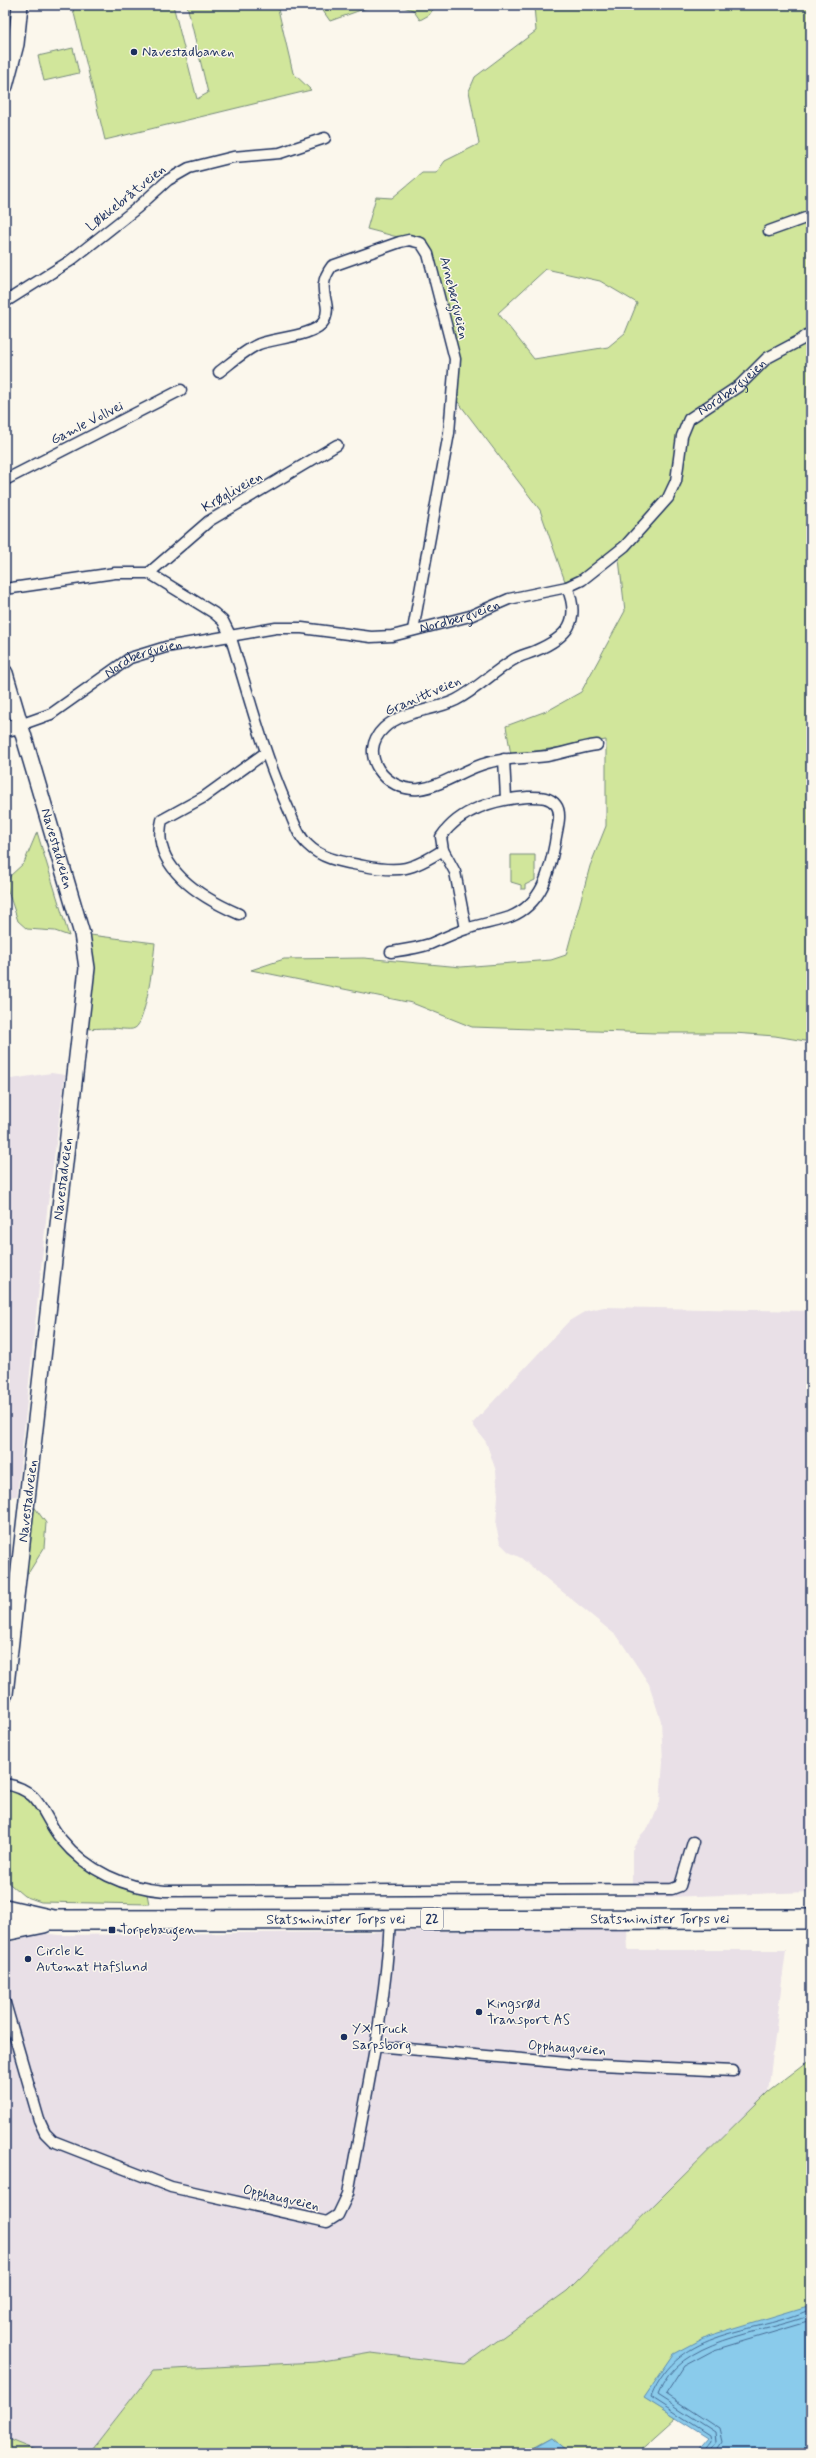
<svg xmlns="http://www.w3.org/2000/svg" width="816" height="2458" font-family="Mynerve,sans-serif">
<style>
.built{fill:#e9e0e7}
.green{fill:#d1e69b;stroke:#768a7c;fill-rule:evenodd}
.water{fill:#8acbeb;stroke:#5e8db3}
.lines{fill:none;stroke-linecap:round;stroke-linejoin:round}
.shore{stroke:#476d96;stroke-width:1}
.street-casing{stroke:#1b2f5e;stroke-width:13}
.secondary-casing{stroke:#1b2f5e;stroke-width:18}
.highway-casing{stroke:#1b2f5e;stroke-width:22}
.street{stroke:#fbf7ec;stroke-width:10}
.secondary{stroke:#fbf7ec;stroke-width:15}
.highway{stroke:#fbf7ec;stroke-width:19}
.poi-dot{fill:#1b2f5e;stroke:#fbf7ec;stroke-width:1.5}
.labels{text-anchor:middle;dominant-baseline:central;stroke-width:3;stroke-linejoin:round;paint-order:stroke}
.shield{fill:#fbf7ec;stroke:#5e6b89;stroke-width:1}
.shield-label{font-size:13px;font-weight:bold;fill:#1b2f5e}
.poi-label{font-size:14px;fill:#1b2f5e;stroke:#fbf7ec;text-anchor:start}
.street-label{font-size:14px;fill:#1b2f5e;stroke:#fbf7ec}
</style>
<rect width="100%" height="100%" fill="#fbf7ec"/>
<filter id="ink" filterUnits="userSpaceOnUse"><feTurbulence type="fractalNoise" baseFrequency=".025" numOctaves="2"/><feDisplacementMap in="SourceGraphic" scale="8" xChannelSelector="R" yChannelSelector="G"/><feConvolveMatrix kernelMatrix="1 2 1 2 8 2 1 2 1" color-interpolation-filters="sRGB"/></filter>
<g filter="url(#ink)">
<path class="built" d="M 51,1073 L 65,1075 L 47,1211 L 17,1496 L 5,1497 L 5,1080 Z
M 604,1307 L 811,1311 L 811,1892 L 636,1898 L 632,1889 L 632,1850 L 641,1835 L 651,1824 L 660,1802 L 663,1762 L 661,1721 L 649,1684 L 618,1637 L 521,1558 L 509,1552 L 500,1543 L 496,1526 L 498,1495 L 496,1471 L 486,1442 L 472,1424 L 569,1321 L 586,1311 Z
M 627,1929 L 628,1950 L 786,1950 L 768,2092 L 567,2291 L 465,2364 L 371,2353 L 317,2362 L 154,2370 L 89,2453 L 42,2453 L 5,2438 L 5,1941 L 16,1941 L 40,1933 L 60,1935 Z"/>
<path class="green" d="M 5,5 L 20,5 L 5,86 Z
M 72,5 L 173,5 L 197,99 L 208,93 L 187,5 L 289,5 L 278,9 L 293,73 L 311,90 L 105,140 Z
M 319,5 L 375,5 L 330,21 Z
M 397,5 L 436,5 L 429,15 L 420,20 L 413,10 Z
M 534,5 L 811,5 L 811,1042 L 775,1036 L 734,1033 L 656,1033 L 472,1027 L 412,1003 L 251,970 L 284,959 L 364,958 L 461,967 L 551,960 L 566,955 L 590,866 L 606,826 L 606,740 L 511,755 L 506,726 L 549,710 L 581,692 L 625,611 L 619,559 L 616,555 L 567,587 L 540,510 L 452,394 L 455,359 L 428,254 L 409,240 L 367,229 L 376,197 L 392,198 L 422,173 L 436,173 L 445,161 L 479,144 L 469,91 L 475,77 L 536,31 ZM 546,269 L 600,281 L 637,303 L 625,333 L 608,347 L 534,359 L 498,313 Z
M 73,48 L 79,73 L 44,81 L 38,56 Z
M 37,832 L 69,936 L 55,931 L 27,929 L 18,921 L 6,885 L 10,876 L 24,863 Z
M 511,855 L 535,855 L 535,880 L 525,885 L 525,889 L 521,889 L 521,885 L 511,882 Z
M 82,934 L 155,943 C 154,956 146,1023 135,1028 C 132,1030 127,1029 123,1029 C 108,1027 95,1029 80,1029 Z
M 28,1498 L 46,1523 L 44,1548 L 29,1572 L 18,1579 Z
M 5,1784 L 27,1790 L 84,1861 L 146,1889 L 149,1904 L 41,1902 L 24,1896 L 5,1880 Z
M 811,2059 L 811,2305 L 645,2398 L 676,2418 L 637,2453 L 569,2453 L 552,2438 L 524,2453 L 425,2453 L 408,2449 L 389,2453 L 89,2453 L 154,2370 L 317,2362 L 371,2353 L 465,2364 L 567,2291 L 768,2092 Z
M 5,2438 L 42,2453 L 5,2453 Z"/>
<path class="water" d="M 811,2305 L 811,2453 L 695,2453 L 708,2438 L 644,2398 L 674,2354 L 708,2336 Z
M 552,2438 L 569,2453 L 525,2453 Z"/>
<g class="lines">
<path class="shore" d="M 701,2453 L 711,2441 L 710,2435 L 651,2397 C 680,2326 753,2336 811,2309
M 707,2453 L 716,2442 L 715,2432 L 658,2395 C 678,2337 761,2335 811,2315
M 715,2453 L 722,2442 L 719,2429 L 666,2394 L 684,2366 L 714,2350 L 811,2321"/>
<g class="street-casing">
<g id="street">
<path d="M 769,231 L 811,216"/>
<path d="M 5,302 L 70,261 L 137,208 L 168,180 L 189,168 L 233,157 L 280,153 L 325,138"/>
<path d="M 219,372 C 231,363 245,350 259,344 C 275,338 316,336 324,321 C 334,302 313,291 332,266 L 400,242 L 409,240 L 421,243 L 428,254 L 455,359 L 449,433 L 413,630"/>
<path d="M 5,480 L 181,390"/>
<path d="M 149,573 L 209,521 L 337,445"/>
<path d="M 567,587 C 581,621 568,637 535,651 C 528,654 519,656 513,660 C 493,672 477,689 456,700 C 434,711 403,710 384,728 C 356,754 386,792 419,789 C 443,786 464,769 487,763 C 506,757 527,759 547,756 C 564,753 580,747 597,745"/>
<path d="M 5,589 L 115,573 L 149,573 L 214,613 L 223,621 L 230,635 C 248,693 263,752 288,808 C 293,820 298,836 308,845 C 323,860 344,862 364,866 C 400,873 412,870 443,850"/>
<path id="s1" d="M 20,725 L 51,714 L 130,658 L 166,647 L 276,628 L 302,628 L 371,637 L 392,636 L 470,616 L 509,599 L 567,587 L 582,580 L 625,546 L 668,498 L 676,481 L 682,436 L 689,419 L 739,386 L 767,358 L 801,340 L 811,332"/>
<path d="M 504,759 L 506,798"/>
<path d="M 239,914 C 202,898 150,867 162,820 L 204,797 L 265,753"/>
<path d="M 391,952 C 404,950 418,948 430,944 C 442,939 454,933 466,929 C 481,924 496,922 510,917 C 542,904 549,874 555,843 C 556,832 563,814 556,805 C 549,796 539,797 528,797 C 496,799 460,809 441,837 L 443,850 L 455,872 L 466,929"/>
<path d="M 5,1784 C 42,1790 41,1814 61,1839 C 87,1871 125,1888 165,1891 L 672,1889 L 680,1886 L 693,1842"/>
<path d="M 5,2003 L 39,2120 L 45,2133 L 53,2141 L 171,2187 L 327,2222 L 338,2215 L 348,2194 C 364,2103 386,2011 390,1919"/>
<path d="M 375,2046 L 578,2064 L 733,2071"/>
</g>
</g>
<g class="secondary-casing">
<g id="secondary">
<path d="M 5,86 L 16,44 L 20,5"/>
<path id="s2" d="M 5,673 L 82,934 L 87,968 L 5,1694"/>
<path d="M 5,729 L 20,725"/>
</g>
</g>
<g class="highway-casing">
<g id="highway">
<path id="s3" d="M 5,1909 L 53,1920 L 811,1919"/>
<path d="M 5,1931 L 44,1923"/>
</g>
</g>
<use href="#street" class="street"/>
<use href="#secondary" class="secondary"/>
<use href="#highway" class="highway"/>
</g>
</g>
<g class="poi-dot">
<circle cx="134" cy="52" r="4"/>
<rect x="108" y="1926" width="8" height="8" rx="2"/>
<circle cx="28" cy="1959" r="4"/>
<circle cx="479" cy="2012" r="4"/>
<circle cx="344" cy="2037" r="4"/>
</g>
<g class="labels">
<rect class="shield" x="421" y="1908" width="22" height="22" rx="3"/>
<g class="shield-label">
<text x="432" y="1919">22</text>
</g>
<g class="poi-label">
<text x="142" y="52">Navestadbanen</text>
<text x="120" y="1930">Torpebaugen</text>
<text x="36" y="1951">Circle K<tspan x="36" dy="16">Automat Hafslund</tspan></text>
<text x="487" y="2004">Kingsrød<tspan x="487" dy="16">Transport AS</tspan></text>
<text x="352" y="2029">YX Truck<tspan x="352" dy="16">Sarpsborg</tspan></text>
</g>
<g class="street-label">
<text transform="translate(126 198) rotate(-39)">Løkkebråtveien</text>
<text transform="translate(454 298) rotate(76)">Arnebergveien</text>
<text stroke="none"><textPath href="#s1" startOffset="850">Nordbergveien</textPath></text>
<text transform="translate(87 423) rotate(-27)">Gamle Vollvei</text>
<text transform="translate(232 492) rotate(-30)">Krøgliveien</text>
<text stroke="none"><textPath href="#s1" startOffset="466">Nordbergveien</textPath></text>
<text stroke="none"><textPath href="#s1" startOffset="142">Nordbergveien</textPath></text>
<text transform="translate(423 696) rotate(-23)">Granittveien</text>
<text stroke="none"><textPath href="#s2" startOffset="183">Navestadveien</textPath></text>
<text transform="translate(63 1179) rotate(-83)">Navestadveien</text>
<text transform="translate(28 1501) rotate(-83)">Navestadveien</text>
<text stroke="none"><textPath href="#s3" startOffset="656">Statsminister Torps vei</textPath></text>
<text stroke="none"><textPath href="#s3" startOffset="332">Statsminister Torps vei</textPath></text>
<text transform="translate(567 2048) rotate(4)">Opphaugveien</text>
<text transform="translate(281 2198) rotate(13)">Opphaugveien</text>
</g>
</g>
<rect width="816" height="2458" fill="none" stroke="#fbf7ec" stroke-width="20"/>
<rect x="10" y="10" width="796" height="2438" fill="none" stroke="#1b2f5e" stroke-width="1.5" filter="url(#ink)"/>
</svg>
